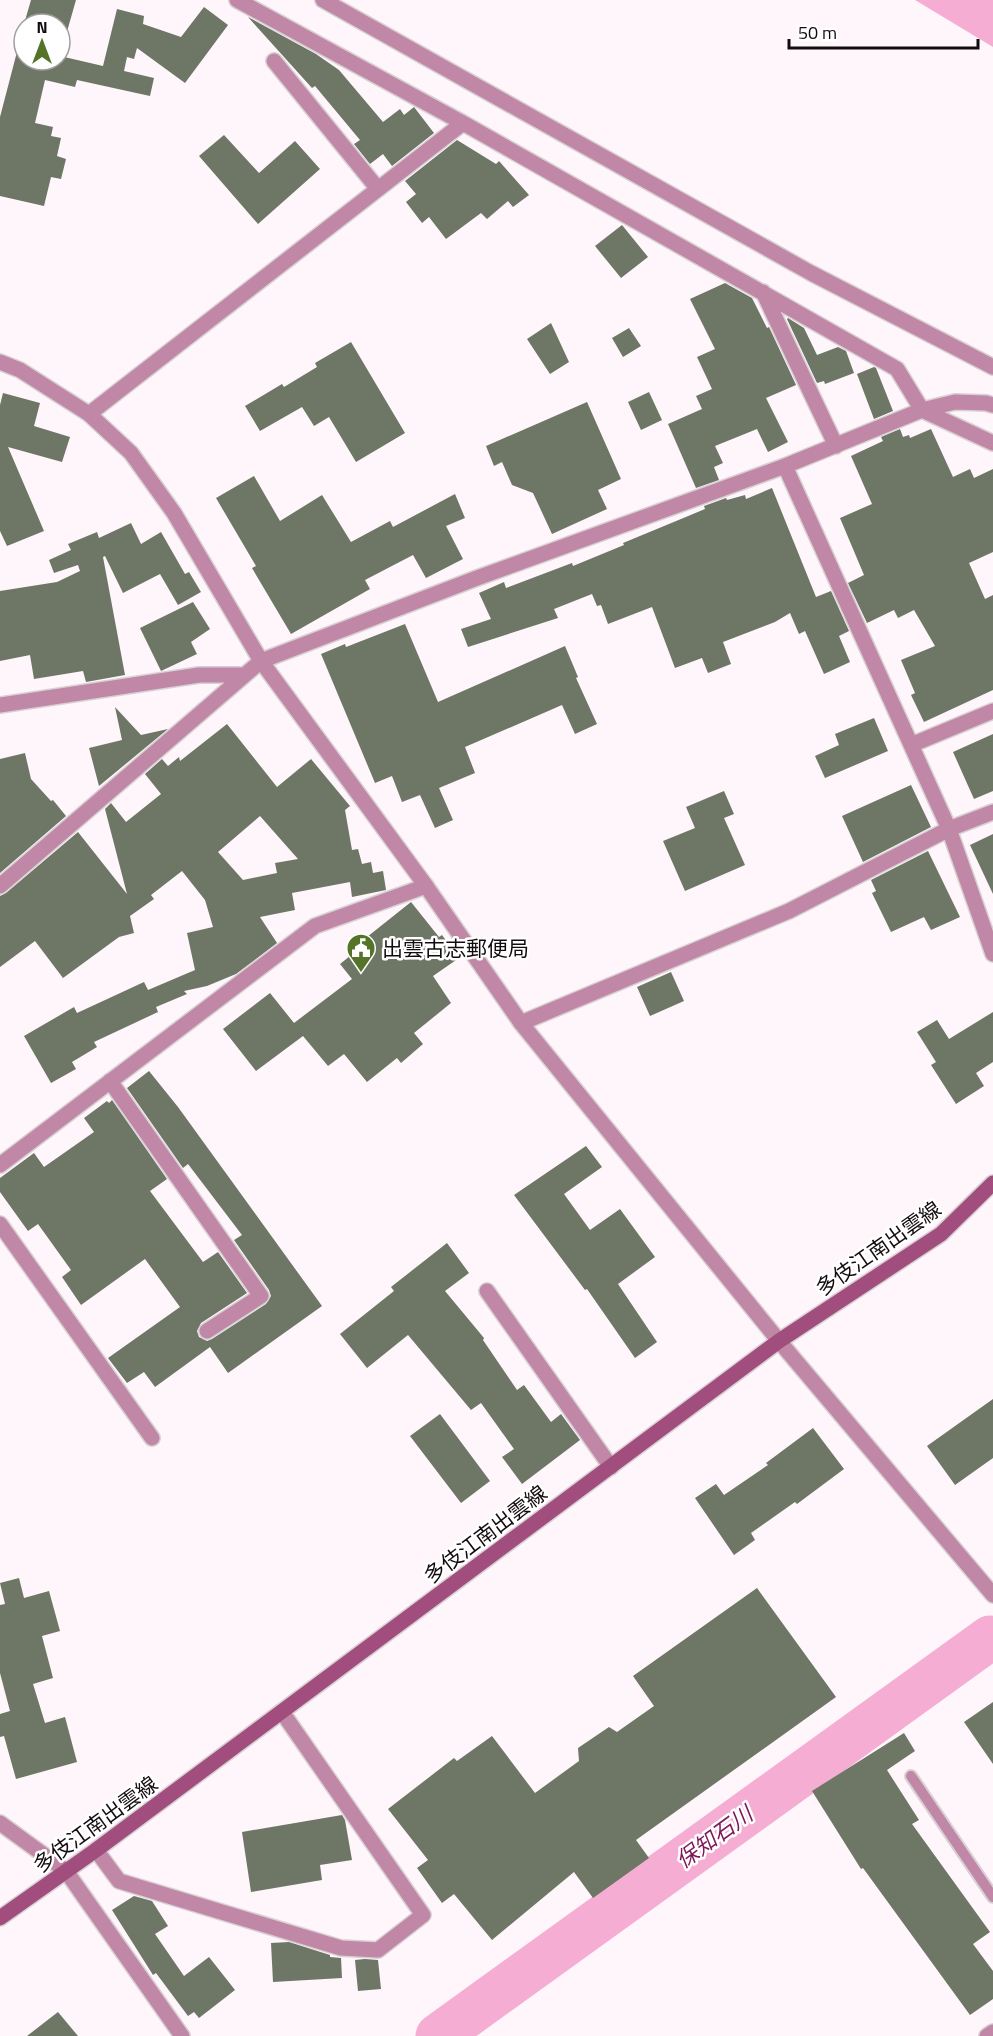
<svg xmlns="http://www.w3.org/2000/svg" width="993" height="2036" font-family="'Titillium Web','Noto Sans JP',sans-serif">
<style>
.water{fill:#f6add3}
.lines{fill:none;stroke-linecap:round;stroke-linejoin:round}
.river{stroke:#f6add3;stroke-width:45}
.building{fill:#6e7666;fill-rule:evenodd}
.service-casing{stroke:#d8d1d4;stroke-width:14}
.minor-casing{stroke:#d8d1d4;stroke-width:18}
.tertiary-casing{stroke:#d8d1d4;stroke-width:18}
.secondary-casing{stroke:#d8d1d4;stroke-width:18}
.service{stroke:#c187a6;stroke-width:10}
.minor{stroke:#c187a6;stroke-width:15}
.tertiary{stroke:#c187a6;stroke-width:15}
.secondary{stroke:#a14e7e;stroke-width:15}
.labels{text-anchor:middle;dominant-baseline:central;stroke-width:5;stroke-linejoin:round;paint-order:stroke}
.poi-label{font-size:21px;fill:#130c0f;stroke:#fff;text-anchor:start}
.street-label{font-size:21px;fill:#130c0f;stroke:#fff}
.water-label{font-size:22px;font-style:italic;fill:#7f185a;stroke:#fff}
</style>
<rect width="100%" height="100%" fill="#fef6fa"/>
<path class="water" d="M 915,0 L 993,0 L 993,47 Z"/>
<g class="lines">
<path class="river" d="M 438,2036 L 990,1638"/>
</g>
<path class="building" d="M 31,0 L 76,0 L 60,56 L 60,24 L 24,24 Z
M 204,7 L 228,25 L 185,83 L 137,48 L 134,59 L 127,57 L 124,71 L 154,78 L 150,96 L 77,80 L 75,87 L 45,80 L 35,123 L 53,127 L 51,136 L 61,138 L 57,156 L 66,159 L 61,179 L 51,177 L 44,206 L 0,196 L 0,117 L 24,25 L 24,60 L 60,60 L 60,56 L 103,66 L 117,9 L 144,16 L 143,24 L 181,37 Z
M 248,17 L 316,54 L 339,70 L 383,122 L 400,109 L 404,115 L 414,107 L 434,133 L 392,166 L 383,154 L 370,164 L 354,144 L 360,140 L 315,86 L 312,88 Z
M 224,135 L 259,173 L 295,141 L 320,169 L 258,224 L 199,156 Z
M 457,140 L 496,164 L 499,161 L 529,195 L 513,207 L 508,201 L 487,219 L 481,213 L 446,239 L 429,217 L 422,223 L 406,202 L 416,194 L 405,181 Z
M 622,225 L 648,257 L 621,278 L 595,246 Z
M 725,283 L 752,298 L 767,328 L 769,327 L 796,385 L 766,398 L 788,442 L 768,452 L 757,429 L 715,446 L 723,463 L 714,467 L 719,480 L 696,488 L 668,424 L 702,409 L 696,396 L 712,389 L 697,357 L 715,349 L 690,299 Z
M 788,318 L 804,328 L 817,355 L 838,347 L 846,351 L 854,373 L 825,384 L 824,381 L 817,383 L 787,319 Z
M 551,323 L 569,362 L 550,374 L 527,339 Z
M 629,328 L 641,346 L 623,357 L 612,338 Z
M 351,342 L 405,433 L 356,462 L 329,417 L 314,426 L 302,407 L 260,431 L 245,406 L 282,384 L 284,387 L 317,367 L 315,363 Z
M 874,367 L 876,368 L 893,411 L 874,419 L 857,374 Z
M 649,392 L 662,420 L 641,430 L 628,402 Z
M 3,393 L 40,403 L 34,426 L 70,437 L 62,462 L 8,447 L 44,531 L 7,546 L 0,531 L 0,405 Z
M 587,402 L 621,479 L 598,490 L 607,509 L 552,534 L 533,493 L 512,485 L 502,462 L 494,466 L 486,446 Z
M 900,429 L 903,437 L 909,435 L 910,438 L 931,429 L 953,477 L 970,469 L 974,478 L 993,469 L 993,552 L 969,563 L 985,599 L 993,595 L 993,690 L 924,722 L 911,695 L 915,693 L 901,660 L 935,646 L 914,610 L 898,618 L 894,610 L 867,623 L 848,583 L 864,575 L 840,518 L 872,504 L 851,456 L 883,441 L 881,437 Z
M 254,476 L 280,521 L 322,495 L 351,542 L 390,521 L 393,527 L 455,494 L 465,518 L 446,526 L 463,559 L 426,578 L 413,555 L 365,580 L 370,589 L 291,634 L 252,568 L 256,566 L 216,498 Z
M 772,488 L 816,597 L 831,591 L 849,631 L 839,636 L 850,662 L 824,674 L 805,631 L 799,634 L 790,613 L 775,622 L 723,642 L 731,664 L 708,673 L 702,658 L 675,668 L 652,607 L 608,624 L 601,605 L 597,606 L 592,594 L 554,609 L 558,618 L 468,647 L 461,629 L 491,619 L 479,593 L 504,582 L 506,588 L 572,563 L 573,566 L 624,545 L 623,543 L 681,519 L 705,509 L 704,506 L 726,498 L 727,500 L 745,495 L 746,499 Z
M 131,523 L 141,544 L 161,532 L 185,574 L 189,572 L 201,592 L 178,605 L 160,574 L 123,593 L 105,556 L 103,557 L 125,675 L 86,682 L 83,671 L 34,679 L 30,655 L 0,661 L 0,591 L 57,582 L 80,571 L 78,565 L 54,573 L 49,560 L 71,550 L 68,544 L 97,532 L 99,538 Z
M 193,602 L 210,629 L 191,642 L 197,654 L 161,671 L 140,628 Z
M 405,624 L 438,702 L 565,646 L 578,677 L 576,678 L 597,724 L 575,734 L 562,705 L 465,747 L 475,773 L 439,788 L 453,820 L 435,828 L 420,795 L 402,802 L 392,776 L 375,783 L 321,654 L 345,644 L 346,647 Z
M 115,707 L 141,735 L 168,729 L 99,786 L 89,748 L 122,740 Z
M 874,718 L 888,751 L 825,778 L 815,756 L 839,745 L 835,734 Z
M 227,724 L 277,787 L 311,759 L 350,806 L 345,810 L 352,850 L 358,849 L 362,864 L 371,862 L 373,873 L 383,871 L 386,890 L 352,897 L 350,882 L 292,893 L 295,910 L 260,917 L 277,943 L 236,974 L 207,986 L 184,991 L 187,994 L 156,1007 L 158,1012 L 94,1042 L 97,1047 L 72,1062 L 76,1069 L 51,1083 L 24,1036 L 74,1007 L 77,1013 L 144,982 L 148,990 L 195,970 L 187,933 L 213,927 L 205,900 L 182,871 L 151,895 L 154,899 L 130,916 L 134,933 L 119,937 L 63,978 L 35,941 L 0,967 L 0,896 L 6,893 L 78,832 L 127,894 L 105,809 L 111,803 L 126,822 L 161,794 L 145,774 L 162,759 L 168,766 L 179,757 L 180,761 ZM 260,816 L 298,859 L 275,863 L 277,873 L 243,880 L 218,852 Z
M 993,734 L 993,791 L 974,799 L 953,752 Z
M 25,753 L 31,779 L 51,801 L 53,800 L 66,816 L 0,873 L 0,759 Z
M 911,785 L 931,827 L 863,862 L 842,816 Z
M 724,791 L 734,814 L 724,818 L 745,865 L 685,891 L 663,841 L 695,828 L 686,807 Z
M 993,834 L 993,894 L 970,845 Z
M 928,851 L 960,917 L 931,930 L 924,917 L 891,932 L 872,893 L 876,891 L 871,880 Z
M 411,902 L 439,937 L 442,935 L 459,958 L 433,976 L 451,1003 L 414,1033 L 423,1044 L 401,1063 L 397,1058 L 367,1082 L 344,1054 L 328,1066 L 303,1036 L 256,1071 L 223,1029 L 270,993 L 294,1023 L 352,979 L 340,964 L 370,940 L 367,937 Z
M 671,972 L 684,1001 L 650,1016 L 637,987 Z
M 993,1012 L 993,1062 L 976,1073 L 984,1086 L 956,1104 L 931,1065 L 936,1062 L 917,1032 L 937,1020 L 949,1039 Z
M 149,1071 L 178,1107 L 322,1306 L 228,1373 L 210,1347 L 155,1387 L 144,1372 L 127,1383 L 108,1358 L 180,1307 L 145,1259 L 81,1305 L 62,1277 L 71,1270 L 38,1224 L 28,1231 L 0,1192 L 0,1178 L 34,1153 L 44,1167 L 94,1132 L 84,1118 L 107,1101 L 109,1103 L 112,1100 L 167,1179 L 150,1191 L 203,1262 L 218,1252 L 247,1293 L 201,1323 L 197,1331 L 199,1337 L 207,1341 L 212,1339 L 266,1304 L 271,1296 L 269,1290 L 234,1240 L 242,1235 L 188,1164 L 183,1168 L 127,1088 Z
M 586,1146 L 602,1167 L 564,1194 L 590,1230 L 620,1209 L 655,1257 L 618,1284 L 657,1342 L 635,1358 L 587,1289 L 585,1290 L 514,1195 Z
M 447,1243 L 469,1273 L 445,1291 L 484,1338 L 483,1340 L 517,1390 L 524,1385 L 551,1422 L 561,1414 L 580,1440 L 522,1484 L 502,1457 L 514,1449 L 481,1403 L 471,1410 L 408,1335 L 367,1368 L 340,1334 L 394,1291 L 391,1287 Z
M 993,1399 L 993,1458 L 955,1485 L 927,1446 Z
M 440,1414 L 490,1481 L 461,1503 L 410,1436 Z
M 813,1428 L 844,1469 L 797,1504 L 795,1502 L 751,1533 L 755,1540 L 734,1555 L 695,1498 L 716,1484 L 724,1495 L 768,1465 L 766,1463 Z
M 19,1578 L 24,1598 L 49,1591 L 60,1631 L 42,1636 L 53,1678 L 33,1684 L 45,1723 L 65,1717 L 77,1762 L 16,1779 L 4,1736 L 0,1737 L 0,1714 L 10,1711 L 0,1673 L 0,1605 L 5,1604 L 0,1583 Z
M 757,1588 L 836,1697 L 636,1840 L 649,1858 L 593,1898 L 574,1872 L 492,1940 L 454,1894 L 442,1903 L 417,1868 L 428,1860 L 388,1809 L 454,1758 L 457,1761 L 492,1736 L 535,1793 L 579,1761 L 578,1748 L 609,1727 L 617,1732 L 654,1706 L 633,1676 Z
M 993,1702 L 993,1764 L 964,1722 Z
M 904,1733 L 915,1751 L 887,1770 L 919,1820 L 912,1824 L 990,1932 L 973,1944 L 993,1971 L 993,1999 L 970,2015 L 863,1868 L 861,1869 L 812,1791 Z
M 342,1815 L 345,1820 L 352,1860 L 320,1865 L 322,1880 L 251,1892 L 242,1832 Z
M 134,1896 L 152,1901 L 168,1926 L 155,1934 L 184,1976 L 209,1957 L 235,1990 L 199,2018 L 194,2012 L 188,2016 L 156,1973 L 153,1975 L 112,1910 Z
M 289,1942 L 330,1955 L 330,1957 L 341,1958 L 342,1978 L 273,1982 L 271,1943 Z
M 365,1959 L 378,1960 L 381,1989 L 358,1991 L 355,1960 Z
M 58,2012 L 78,2036 L 27,2036 Z"/>
<g class="lines">
<g class="service-casing">
<path id="service" d="M 911,1776 L 993,1897"/>
</g>
<g class="minor-casing">
<path id="minor" d="M 237,0 L 463,123
M 323,0 L 811,273 L 993,367
M 274,61 L 378,189
M 763,292 L 836,446
M 89,414 L 463,123 L 897,369 L 922,410 L 993,443
M 785,466 L 949,829 L 993,954
M 0,705 L 199,675 L 244,675
M 911,745 L 993,711
M 0,886 L 261,661 L 477,578 L 785,466 L 922,410 L 955,402 L 986,403 L 993,405
M 521,1023 L 789,911 L 949,829 L 993,812
M 110,1081 L 261,1296 L 207,1331
M 0,1165 L 315,926 L 426,886
M 0,1224 L 152,1438
M 487,1291 L 611,1467
M 0,1823 L 66,1871 L 182,2036
M 96,1850 L 119,1881 L 341,1948 L 378,1950 L 423,1915 L 282,1712
M 987,2036 L 993,2032"/>
</g>
<g class="tertiary-casing">
<path id="tertiary" d="M 0,362 L 20,370 L 89,414 L 131,453 L 174,513 L 261,661 L 426,886 L 521,1023 L 779,1341 L 993,1595"/>
</g>
<g class="secondary-casing">
<path id="secondary" d="M 0,1918 L 96,1850 L 779,1341 L 941,1234 L 993,1183"/>
</g>
<use href="#service" class="service"/>
<use href="#minor" class="minor"/>
<use href="#tertiary" class="tertiary"/>
<use href="#secondary" class="secondary"/>
</g>
<defs>
<g id="civic-pin" transform="scale(1.5)"><path d="M0 17L-7.5 6A9.5 9.5 0 1 1 7.5 6Z" fill="#557429" stroke="#fff"/><path d="M-.6-6.5H3V-4.5H.6V-3L4-1V1h2V6H-6V1h2V-1L-.6-3ZM-1.2 2.5V6h2.4V2.5Z" fill="#fff"/></g>
</defs>
<g fill-rule="evenodd">
<use href="#civic-pin" x="361" y="948"/>
</g>
<g class="labels">
<g class="poi-label">
<text x="382" y="948">出雲古志郵便局</text>
</g>
<g class="street-label">
<text transform="translate(878 1248) rotate(-35)">多伎江南出雲線</text>
<text transform="translate(485 1534) rotate(-37)">多伎江南出雲線</text>
<text transform="translate(95 1824) rotate(-36)">多伎江南出雲線</text>
</g>
<g class="water-label">
<text transform="translate(714 1837) rotate(-36)">保知石川</text>
</g>
</g>
<g transform="translate(42 42)"><circle r="28" fill="#ffffff" stroke="#a19e9f" stroke-width="1.5"/>
<path d="M0-4.5L10 22L0 15L-10 22Z" fill="#557429"/>
<text y="-9" font-size="16" font-weight="bold" text-anchor="middle" fill="#130c0f">N</text>
</g>
<path d="M789 39v9h189v-9" fill="none" stroke="#130c0f" stroke-width="3"/>
<text x="798" y="39" font-size="18" fill="#130c0f" stroke="#ffffff" stroke-width="4.5" paint-order="stroke">50 m</text>
</svg>
